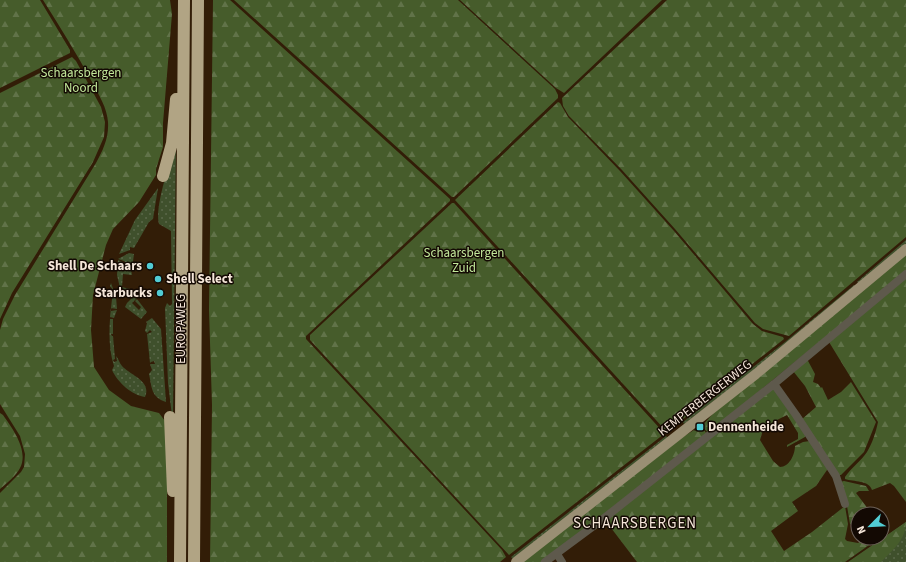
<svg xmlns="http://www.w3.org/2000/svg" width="906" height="562" font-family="'Source Sans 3',sans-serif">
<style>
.grass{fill:url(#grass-dots)}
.forest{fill:url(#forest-firs)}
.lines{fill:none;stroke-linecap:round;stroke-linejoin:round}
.minor{stroke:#5e594c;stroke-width:8}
.major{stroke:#9a8f74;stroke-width:10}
.highway{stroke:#b1a484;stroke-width:12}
.poi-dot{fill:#51ccd4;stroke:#130903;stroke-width:1.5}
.labels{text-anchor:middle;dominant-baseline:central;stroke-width:3;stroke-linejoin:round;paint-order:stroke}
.park-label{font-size:13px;fill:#c2e89a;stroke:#130903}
.poi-label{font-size:13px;font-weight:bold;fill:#f5e6d9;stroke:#130903;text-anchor:end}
.street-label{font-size:13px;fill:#f5e6d9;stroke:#130903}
.quarter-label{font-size:15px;letter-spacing:1px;fill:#f5e6d9;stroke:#130903}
</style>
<defs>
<pattern id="grass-dots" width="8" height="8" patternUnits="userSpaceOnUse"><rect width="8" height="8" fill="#3f502c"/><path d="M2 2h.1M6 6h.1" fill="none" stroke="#5b694a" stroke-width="1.8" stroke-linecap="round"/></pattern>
<pattern id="forest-firs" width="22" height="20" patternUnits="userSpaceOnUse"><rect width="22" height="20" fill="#465c2b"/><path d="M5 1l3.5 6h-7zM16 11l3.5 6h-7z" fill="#617349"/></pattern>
</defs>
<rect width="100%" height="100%" fill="#321d07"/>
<path class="grass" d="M 176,141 L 173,415 L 172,416 L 168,383 L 165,308 L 167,303 L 170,306 L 172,304 L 171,231 L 159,224 C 154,207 171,160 176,141 Z
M 158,188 L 153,219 L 149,222 L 134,248 L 130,247 L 130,250 L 119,254 L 135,220 Z
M 906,240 L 906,245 L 860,284 L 857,282 Z
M 129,253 L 134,254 L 132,269 L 124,261 L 118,259 Z
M 118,260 C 124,262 132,268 132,275 L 123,274 L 122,287 L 130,289 L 122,297 L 117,275 Z
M 111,283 L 116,297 L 117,309 L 111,308 L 111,311 L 117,310 L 114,318 L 110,317 L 113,290 L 110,286 Z
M 854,285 L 856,287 L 793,340 L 684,424 L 683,422 L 785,342 Z
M 135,295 L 137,298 L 132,303 L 139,310 L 141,307 L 135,301 L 137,299 L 147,312 L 141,319 L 125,307 L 127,303 Z
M 152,318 L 161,329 L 166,402 C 151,397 152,388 149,374 L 152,370 L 150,364 L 155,364 L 154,361 L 151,362 L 150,363 L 147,334 L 152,332 L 150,330 L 147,333 L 145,331 L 147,323 L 146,322 Z
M 110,319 L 113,319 L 113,334 L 111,334 L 112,336 L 113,336 L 115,359 L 113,360 L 114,362 L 117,361 L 116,356 C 119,359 119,363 122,366 C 130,375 152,381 145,397 C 132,395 118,383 112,370 L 114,366 C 109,351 109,334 110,319 Z
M 666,436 L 668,438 L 514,560 L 511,557 Z
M 906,522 L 906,562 L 849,562 Z"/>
<path class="forest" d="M 0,0 L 40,0 L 70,50 L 70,53 L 0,88 Z
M 43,0 L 170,0 L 172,14 L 163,123 L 163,147 L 156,169 L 156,175 L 139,202 L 113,229 L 106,245 L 93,295 L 91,330 L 94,367 L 109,390 L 131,406 L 159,413 L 165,421 L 167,434 L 167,562 L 0,562 L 0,493 L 21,472 L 24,467 L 25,454 L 20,436 L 0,404 L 0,330 L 3,319 L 15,295 L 96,163 C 103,150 109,138 108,122 C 107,108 99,95 92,82 C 77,54 60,27 43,0 Z
M 213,0 L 230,0 L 450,199 L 450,201 L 306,336 L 306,339 L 502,550 L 506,557 L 500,562 L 210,562 L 212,405 L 209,310 Z
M 234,0 L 458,0 L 555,89 L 558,95 L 558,98 L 454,197 L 452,197 Z
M 460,0 L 662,0 L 564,93 L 556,88 Z
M 667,0 L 906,0 L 906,237 L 789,336 L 763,329 L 755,323 L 675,229 L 622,170 L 569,116 L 563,106 L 562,98 Z
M 72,57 L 76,61 L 101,107 L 105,122 L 104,137 L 93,162 L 12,293 L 0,319 L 0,93 Z
M 558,102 L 560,103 L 568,117 L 620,171 L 674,231 L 753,324 L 762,331 L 783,337 L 784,339 L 668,431 L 666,431 L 455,200 Z
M 452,203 L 454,203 L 664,433 L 664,434 L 509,555 L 310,340 L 310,335 Z
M 906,254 L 906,271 L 708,433 L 702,426 L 717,409 Z
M 906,277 L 906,502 L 894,486 L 890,483 L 872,490 C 869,480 854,482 845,479 L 845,477 C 851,468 861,461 867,452 C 872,444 876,432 878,422 L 829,342 Z
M 807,359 L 815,374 L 813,382 L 818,384 L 821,388 L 822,387 L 828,400 L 841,392 L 851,382 L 876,422 L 864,452 L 841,475 L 839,475 L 801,420 L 816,407 L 805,386 L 793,371 Z
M 776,389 L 806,433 L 805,437 L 787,447 L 787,445 L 798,439 L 798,433 L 787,415 L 773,422 L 763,430 L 760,440 L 773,461 L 780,467 C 789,467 795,455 795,446 L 803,442 L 810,441 L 827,468 L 827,470 L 816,486 L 792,502 L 798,511 L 771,531 L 784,551 L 812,532 L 845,506 L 848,524 L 845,539 L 847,541 L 858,543 L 862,540 L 863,538 L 879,538 L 845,562 L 637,562 L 605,520 L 771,390 Z
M 0,413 L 3,415 C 13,429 29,451 20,468 C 16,476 7,483 0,489 Z
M 701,426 L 707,434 L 542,562 L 521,562 L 678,440 L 694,430 L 695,431 Z
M 844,481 L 866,486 L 869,491 L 859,491 L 856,493 L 872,514 L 858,514 L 858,526 L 850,524 L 845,494 L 840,482 Z
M 906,522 C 906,539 893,550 881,562 L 848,562 Z"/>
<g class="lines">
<path class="minor" d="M 774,384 L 796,415 L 836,476 L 845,504
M 557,554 L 562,562
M 545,562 L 603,519 L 774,384 L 906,274"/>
<path class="major" d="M 516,562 L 756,374 L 906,249"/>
<path class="highway" d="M 163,176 L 172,143 L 176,99
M 170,417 L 173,491
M 180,562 L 184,0
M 194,562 L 198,0"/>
</g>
<g class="poi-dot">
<circle cx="150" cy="266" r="4"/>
<circle cx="158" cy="279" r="4"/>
<circle cx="160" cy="293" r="4"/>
<rect x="696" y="423" width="8" height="8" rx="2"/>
</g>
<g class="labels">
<g class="park-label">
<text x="81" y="73">Schaarsbergen<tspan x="81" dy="15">Noord</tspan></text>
<text x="464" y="253">Schaarsbergen<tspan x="464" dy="15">Zuid</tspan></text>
</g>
<g class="poi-label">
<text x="142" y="266">Shell De Schaars</text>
<text x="166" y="279" text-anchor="start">Shell Select</text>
<text x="152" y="293">Starbucks</text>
<text x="708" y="427" text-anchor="start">Dennenheide</text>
</g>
<g class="street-label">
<text transform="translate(181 329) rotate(-90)">EUROPAWEG</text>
<text transform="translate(705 398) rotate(-38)">KEMPERBERGERWEG</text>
</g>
<g class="quarter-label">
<text x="635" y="523">SCHAARSBERGEN</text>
</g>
</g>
<g transform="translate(870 526) rotate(246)"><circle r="19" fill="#130903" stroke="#6d6159"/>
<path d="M0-3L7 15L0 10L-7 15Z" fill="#51ccd4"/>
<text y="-6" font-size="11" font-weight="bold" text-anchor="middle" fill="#f5e6d9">N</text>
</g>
</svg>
